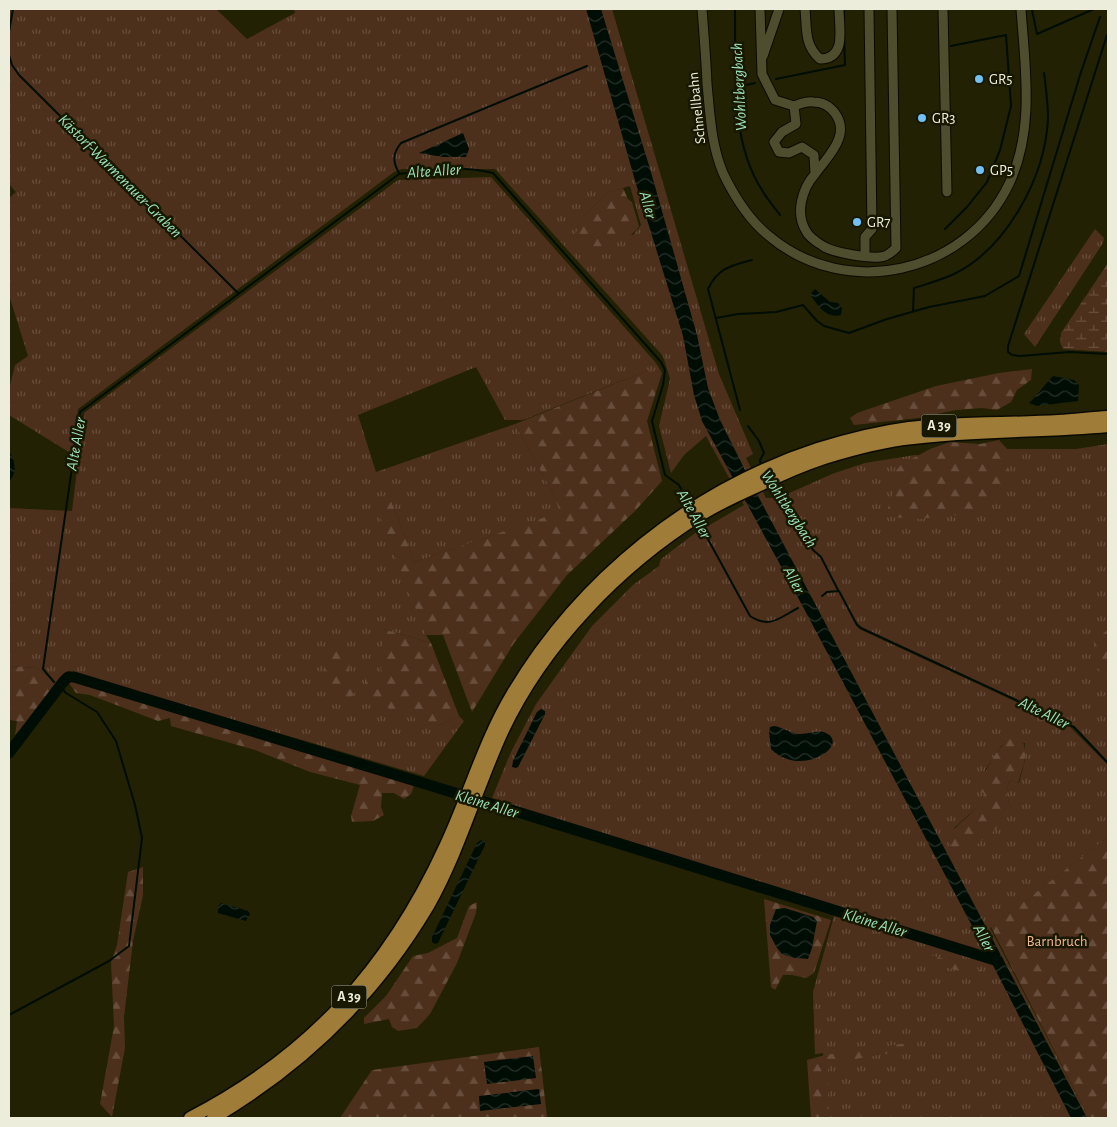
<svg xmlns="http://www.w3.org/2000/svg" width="1117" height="1127" font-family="'Alegreya Sans',sans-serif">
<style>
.grass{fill:url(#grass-tufts);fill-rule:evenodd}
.forest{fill:url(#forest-firs);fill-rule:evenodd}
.wetland{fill:url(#wetland-marsh)}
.water{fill:url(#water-waves)}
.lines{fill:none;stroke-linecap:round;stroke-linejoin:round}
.stream{stroke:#000d05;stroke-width:2}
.river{stroke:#000d05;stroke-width:11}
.minor-casing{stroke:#0b0a00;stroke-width:11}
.highway-casing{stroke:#0b0a00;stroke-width:15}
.minor{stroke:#4e4e2f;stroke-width:9}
.highway{stroke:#9f7d38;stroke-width:12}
.poi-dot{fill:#72c1f5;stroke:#181700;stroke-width:2}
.labels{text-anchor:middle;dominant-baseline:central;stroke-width:5;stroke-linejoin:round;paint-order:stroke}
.shield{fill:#181700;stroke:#adad9a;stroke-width:1}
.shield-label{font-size:14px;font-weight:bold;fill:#ededdc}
.poi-label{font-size:15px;fill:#ededdc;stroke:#181700;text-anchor:start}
.street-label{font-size:15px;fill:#ededdc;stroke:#181700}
.park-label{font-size:15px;fill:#f1b58c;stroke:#181700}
.water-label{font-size:16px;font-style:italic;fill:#9be3bd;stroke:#181700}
</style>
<defs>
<pattern id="grass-tufts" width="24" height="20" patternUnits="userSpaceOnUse" patternTransform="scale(1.25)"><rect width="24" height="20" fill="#4d301b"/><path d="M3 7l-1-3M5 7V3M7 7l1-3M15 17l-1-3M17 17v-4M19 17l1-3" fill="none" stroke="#674e3c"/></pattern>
<pattern id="forest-firs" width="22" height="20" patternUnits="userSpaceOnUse" patternTransform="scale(1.25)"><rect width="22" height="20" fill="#4d301b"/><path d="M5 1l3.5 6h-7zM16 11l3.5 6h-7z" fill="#674e3c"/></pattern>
<pattern id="wetland-marsh" width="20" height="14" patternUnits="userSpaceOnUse" patternTransform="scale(1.25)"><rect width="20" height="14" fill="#4d301b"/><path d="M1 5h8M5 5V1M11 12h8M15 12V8" fill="none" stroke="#674e3c"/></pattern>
<pattern id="water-waves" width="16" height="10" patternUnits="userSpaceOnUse" patternTransform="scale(1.25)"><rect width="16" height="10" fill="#000d05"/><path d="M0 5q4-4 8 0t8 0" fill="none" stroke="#263129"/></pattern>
</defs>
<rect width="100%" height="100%" fill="#222103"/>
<path class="grass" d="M 9,9 L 216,9 L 247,39 L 295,13 L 294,9 L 612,9 L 719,374 L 753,454 L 746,458 L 766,498 L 777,498 L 785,495 L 832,474 L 865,463 L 915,455 L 961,460 L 1007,453 L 1007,449 L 1076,449 L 1108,444 L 1108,763 L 1074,727 L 862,628 L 851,616 L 859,629 L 1070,727 L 1108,765 L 1108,837 L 990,928 L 1089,1118 L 826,1118 L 823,1053 L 815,1054 L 813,992 L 834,916 L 511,813 L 515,806 L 492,798 L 511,752 L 536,704 L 592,626 L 633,585 L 659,566 L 661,559 L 694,534 L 744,505 L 706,436 L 684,455 L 671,473 L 659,426 L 670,379 L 663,356 L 495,169 L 402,169 L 394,172 L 78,409 L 72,454 L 9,415 L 9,389 L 15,365 L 28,356 L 9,295 L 9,198 L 16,192 L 9,184 ZM 630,186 L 641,225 L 633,235 L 579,226 L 582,217 L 609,192 ZM 545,711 L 545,714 L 518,767 L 513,761 L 537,712 ZM 1025,743 L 1025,760 L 1019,783 L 1010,780 C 1005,790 1007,797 1011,808 L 953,829 L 974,810 L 981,802 L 984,794 L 985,770 L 1002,745 Z
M 491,177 L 656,363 L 662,373 L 649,370 L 523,420 L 505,420 L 476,367 L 358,415 L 376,472 L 515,424 L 554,495 L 561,512 L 415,562 L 391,501 L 426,635 L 431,643 L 383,629 L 438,726 L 459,716 L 464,721 L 424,776 L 68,671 L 61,685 L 36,668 L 9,666 L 9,508 L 72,511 L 84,413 L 398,180 Z
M 1095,229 L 1104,238 L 1103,243 L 1035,347 L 1024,334 Z"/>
<path class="forest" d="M 623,188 L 628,199 L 632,202 L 639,226 C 627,244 600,249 580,246 L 574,238 L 582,217 L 609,192 Z
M 1032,369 L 1031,380 L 1017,390 L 1011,402 L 997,410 L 982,408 L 956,410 L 918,418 L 854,425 L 850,418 L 857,413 L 936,386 L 999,373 Z
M 649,370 L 662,373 L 647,421 L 662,481 L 635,511 L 567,575 L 514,643 L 472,712 L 443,635 L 426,635 L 375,505 L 391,501 L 415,562 L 560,512 L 554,495 L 515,424 Z
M 999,440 L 1007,449 L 1008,478 L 1000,492 L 986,506 L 964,520 L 953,514 L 920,519 L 891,517 L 888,508 L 893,496 L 893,474 L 901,465 L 930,449 L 950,442 L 980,444 Z
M 383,629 L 431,643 L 459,716 L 438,726 L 365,700 L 365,677 L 381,674 Z
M 1108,630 L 1108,678 L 1095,666 L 1094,640 Z
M 344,644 C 351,656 350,665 348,678 L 356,688 L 354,695 L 345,699 C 318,684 324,675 330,649 Z
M 9,666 L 36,668 L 61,685 L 15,735 L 17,721 L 9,720 Z
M 66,679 L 390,775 L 415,783 L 411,794 L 404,799 L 394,793 L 382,793 L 381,807 L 384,815 L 373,821 L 352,822 L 351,816 L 360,785 L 310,772 L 255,750 L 171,726 L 170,718 L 158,721 L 90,695 L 76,693 Z
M 1011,736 L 1019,736 C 1031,751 1023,765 1018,783 L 1010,780 C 1005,790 1007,797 1011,808 C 1002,830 976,844 958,858 L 947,838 C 958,822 977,813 984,794 L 979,787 C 986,767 996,751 1011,736 Z
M 1108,837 L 1108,1118 L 1089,1118 L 991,927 Z
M 143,867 L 143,895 L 133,941 L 124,1017 L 125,1048 L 112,1117 L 100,1104 L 114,1026 L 111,962 L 117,945 L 128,872 Z
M 764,899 L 831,920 L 814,973 L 806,978 L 792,975 L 783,975 L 775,990 L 771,987 ZM 816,922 L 815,928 L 777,948 L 770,934 Z
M 477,902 L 476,913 L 457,963 L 430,1014 L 417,1028 L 398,1031 L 392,1027 L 389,1019 L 364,1024 L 364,1018 L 386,996 L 413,956 L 428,953 L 457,938 L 469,906 Z
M 930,955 L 981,970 L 981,977 L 924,961 L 925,956 Z
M 908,1043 L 909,1050 L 861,1058 L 829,1066 L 827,1074 L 829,1118 L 811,1118 L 807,1060 L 825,1055 Z
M 539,1047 L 547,1117 L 532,1118 L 340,1118 L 372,1070 Z"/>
<path class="wetland" d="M 1108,263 L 1108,352 L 1063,349 L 1060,342 L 1061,333 Z"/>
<path class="water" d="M 586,9 L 601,9 L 651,172 L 697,335 L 708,388 L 720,420 L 757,494 L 1087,1118 L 1071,1118 L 996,971 L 802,605 L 702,421 L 694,395 L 683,336 L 636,184 Z
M 463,133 L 469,149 L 466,157 L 443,157 L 419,153 Z
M 815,289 L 830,302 L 838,303 L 842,308 L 841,315 C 826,319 817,305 810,294 Z
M 1053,376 L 1074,380 L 1079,385 L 1078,401 L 1037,406 L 1029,403 C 1038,395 1044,385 1053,376 Z
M 9,451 C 15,460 18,473 9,481 Z
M 541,709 L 545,711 L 545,714 L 518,767 L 516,768 L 512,767 L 513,761 L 537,712 Z
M 774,726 C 782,727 790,733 799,734 C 808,735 818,729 826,733 C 851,745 801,779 771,749 L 769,732 L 770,727 Z
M 481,840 L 485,842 L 485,845 L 438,943 L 435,944 L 432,942 L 432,937 L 477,843 Z
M 221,903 L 248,911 L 250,914 L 246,921 L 218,913 L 218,906 Z
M 785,908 L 813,917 L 817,921 L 812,948 L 808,959 L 794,958 L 782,954 L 777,948 L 770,935 L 770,925 L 776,909 Z
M 533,1056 L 536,1078 L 487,1084 L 484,1062 Z
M 539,1089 L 541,1104 L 480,1111 L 479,1096 Z"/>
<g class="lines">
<path class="stream" d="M 735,9 C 736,67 729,139 762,190 C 767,199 774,207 780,215
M 844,9 L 844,24
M 1032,10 L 1037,34 L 1094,9
M 9,32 L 13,9
M 1107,35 L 1008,346 L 1008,352 L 1012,355 L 1020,356 L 1069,352 L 1108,354
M 9,55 L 12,65 L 19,75 L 238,293
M 776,79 L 845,65 L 844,34
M 738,87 L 755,83
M 399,173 C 392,161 393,153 401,143 L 587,66
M 945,229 L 967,207 L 987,182 L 1000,150 L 1011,106 L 1006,35 L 951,46
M 913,311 L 914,288 C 927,284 941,280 954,274 C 1007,248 1045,177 1048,119 C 1048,104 1046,88 1044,73
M 716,318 L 738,314 L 776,312 L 803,305 L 817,321 L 824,326 L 849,333 L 887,319 L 929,307 L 985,296 L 1019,276 L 1081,72 L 1100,17
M 740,410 L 708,289 C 718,268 730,266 752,260
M 748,426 L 759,441 L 764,453 L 760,460 L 761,465
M 771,485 L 813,550 L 821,557 L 838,590
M 698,521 L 750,616 C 770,629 779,618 798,608
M 822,596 L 827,592 L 839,591 L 857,625 L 861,628 L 1074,727 L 1108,763
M 54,682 L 43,669 L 80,412 L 399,174 C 431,170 461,165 493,173 L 661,362 L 665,370 L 663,385 L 652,421 L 665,475 L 679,485 L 690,506
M 9,1015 L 109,961 L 129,946 L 142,838 L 135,805 L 116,741 L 97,712 L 66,693 L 60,686"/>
<path class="river" d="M 9,753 L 63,682 L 68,677 L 74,677 L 498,806 L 998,961"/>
<g class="minor-casing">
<path id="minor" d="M 702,9 C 704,34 706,59 707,84 C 710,114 711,144 723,173 C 734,196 749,220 769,236 C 846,301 966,274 1009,184 C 1035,129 1025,67 1021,9
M 760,9 L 762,74 L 775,100 L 794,106 L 796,124 L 782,132 L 774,142 L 779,152 L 789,153 L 802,147 L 814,155 L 815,174 C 802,189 795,213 806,231 C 809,237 818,243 823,246 C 833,253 868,258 880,257 C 886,257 892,252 896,248 L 892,9
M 805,9 C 807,29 804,45 820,59 C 847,59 839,28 839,9
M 943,9 L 947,192
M 763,56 L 779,9
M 794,106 C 800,104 806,101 813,102 C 831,102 845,120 839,138 C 835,151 823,163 815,174
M 865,256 L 865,237 L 872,229 L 869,9"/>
</g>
<g class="highway-casing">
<path id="highway" d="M 190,1118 C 310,1056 389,969 445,847 C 469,796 484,741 513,693 C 581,579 692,490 818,449 C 847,440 879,432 909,428 C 959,422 1009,424 1059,421 C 1075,420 1092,418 1108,417
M 213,1118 C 303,1065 374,997 428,906 C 459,851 476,789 502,732 C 543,644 620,565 702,514 C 721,502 742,493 762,484 C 782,474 803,465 824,458 C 853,449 883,441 913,438 C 978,430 1043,432 1108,426"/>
</g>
<use href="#minor" class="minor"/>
<use href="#highway" class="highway"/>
</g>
<g class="poi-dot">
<circle cx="979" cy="79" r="5"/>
<circle cx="922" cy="118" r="5"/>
<circle cx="980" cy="170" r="5"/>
<circle cx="857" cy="222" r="5"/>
</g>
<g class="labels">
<g class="shield">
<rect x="921.5" y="414.5" width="35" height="23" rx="4"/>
<rect x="331.5" y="985.5" width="35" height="23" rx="4"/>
</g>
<g class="shield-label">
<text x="939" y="426">A 39</text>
<text x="349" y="997">A 39</text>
</g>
<g class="poi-label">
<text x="989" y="79">GR5</text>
<text x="932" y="118">GR3</text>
<text x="990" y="170">GP5</text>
<text x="867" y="222">GR7</text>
</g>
<g class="street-label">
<text transform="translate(697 108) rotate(-96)">Schnellbahn</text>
</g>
<g class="park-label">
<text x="1057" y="941">Barnbruch</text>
</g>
<g class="water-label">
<text transform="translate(739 87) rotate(-93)">Wohltbergbach</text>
<text transform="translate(434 171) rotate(-4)">Alte Aller</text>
<text transform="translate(120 176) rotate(45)">Kästorf-Warmenauer-Graben</text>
<text transform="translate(648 205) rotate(74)">Aller</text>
<text transform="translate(76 444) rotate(-80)">Alte Aller</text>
<text transform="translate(789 509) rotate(57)">Wohltbergbach</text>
<text transform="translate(694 514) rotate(61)">Alte Aller</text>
<text transform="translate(794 580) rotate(62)">Aller</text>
<text transform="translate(1044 713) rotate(26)">Alte Aller</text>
<text transform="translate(487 804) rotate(17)">Kleine Aller</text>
<text transform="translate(875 923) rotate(17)">Kleine Aller</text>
<text transform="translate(984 938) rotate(62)">Aller</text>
</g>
</g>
<rect width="1117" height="1127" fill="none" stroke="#ededdc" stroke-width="20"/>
</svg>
